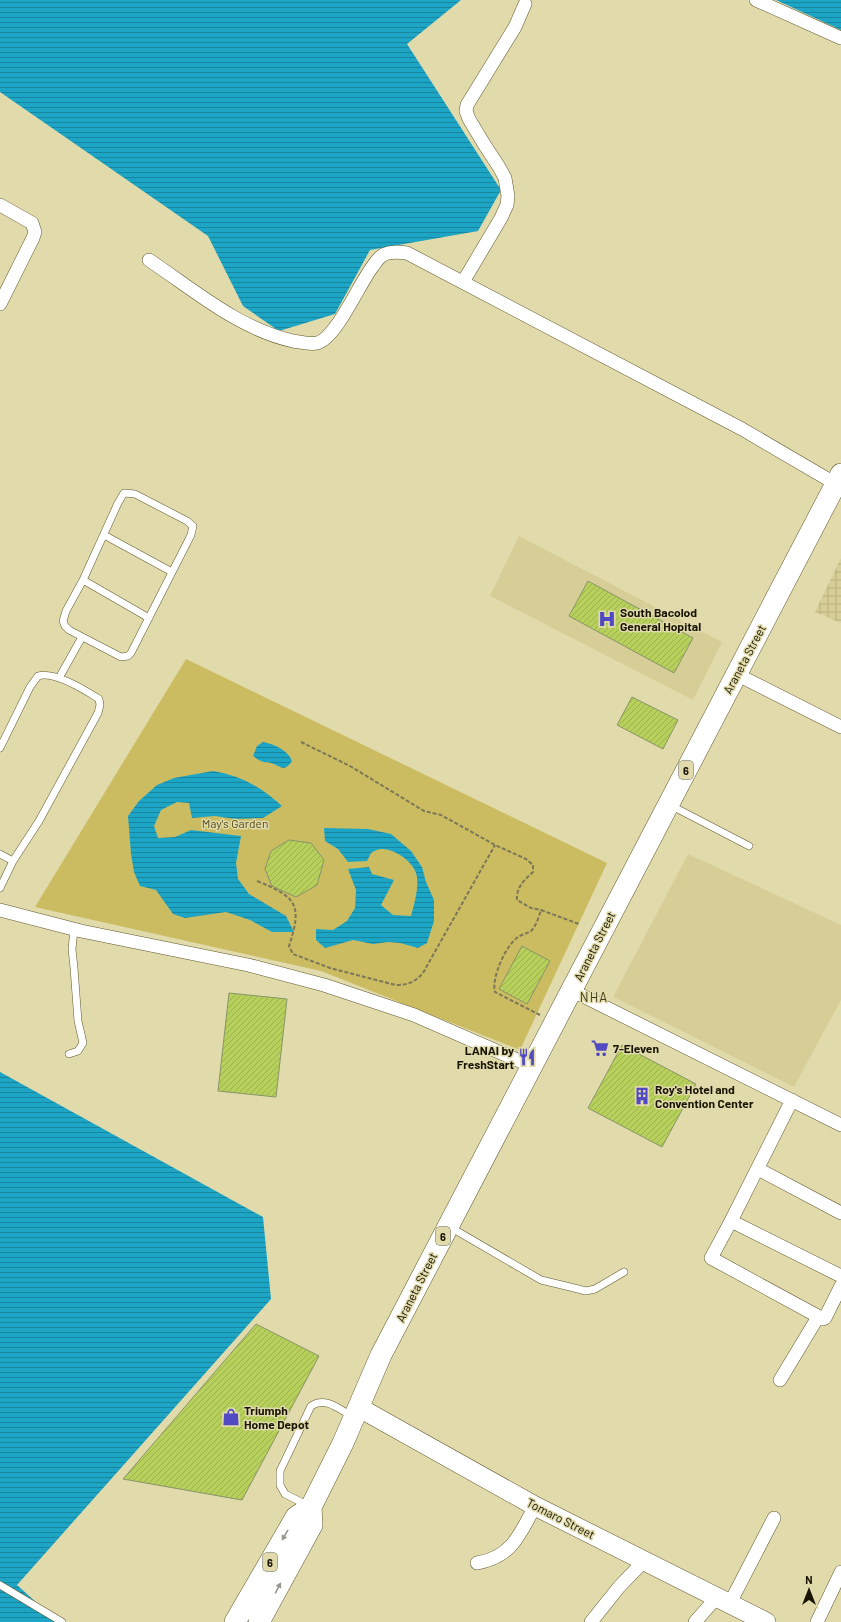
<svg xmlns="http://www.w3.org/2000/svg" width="841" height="1622" font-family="Barlow,sans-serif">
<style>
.built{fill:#d7ce97}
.industrial{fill:url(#industrial-grid)}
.green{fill:#cbbc61}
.water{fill:url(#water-rules)}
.building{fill:url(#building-hatch);stroke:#899469}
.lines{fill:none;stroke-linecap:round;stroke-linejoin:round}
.lane-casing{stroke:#60592e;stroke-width:8}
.street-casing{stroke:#60592e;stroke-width:14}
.secondary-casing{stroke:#60592e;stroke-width:20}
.primary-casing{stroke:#60592e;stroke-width:22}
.path{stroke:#7c7757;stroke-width:2;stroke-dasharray:4 2;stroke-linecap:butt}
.lane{stroke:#fff;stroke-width:7}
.street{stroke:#fff;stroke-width:13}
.secondary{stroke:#fff;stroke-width:19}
.primary{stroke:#fff;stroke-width:21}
.oneway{fill:#97968e}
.labels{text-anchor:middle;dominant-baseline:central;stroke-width:3;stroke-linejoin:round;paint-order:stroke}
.shield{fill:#e1daab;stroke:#545036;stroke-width:1}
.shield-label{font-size:11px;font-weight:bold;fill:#181504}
.poi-label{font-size:12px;font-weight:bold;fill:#181504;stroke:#e1daab;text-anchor:start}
.street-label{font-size:12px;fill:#181504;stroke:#e1daab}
.park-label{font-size:12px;fill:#524a17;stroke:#e1daab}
.neighbourhood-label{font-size:13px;letter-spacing:1px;fill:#463f13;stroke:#e1daab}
</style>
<defs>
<pattern id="industrial-grid" width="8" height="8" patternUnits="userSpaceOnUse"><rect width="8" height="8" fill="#d7ce97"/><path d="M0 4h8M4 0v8" fill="none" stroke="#b8b080"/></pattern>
<pattern id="water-rules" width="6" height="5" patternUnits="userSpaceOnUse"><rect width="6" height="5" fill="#1da5c6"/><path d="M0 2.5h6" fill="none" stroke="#19859f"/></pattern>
<pattern id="building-hatch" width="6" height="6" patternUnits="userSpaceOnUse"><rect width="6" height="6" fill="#b6d05b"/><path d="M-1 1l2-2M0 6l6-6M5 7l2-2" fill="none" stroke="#9cb24e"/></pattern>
</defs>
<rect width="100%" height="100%" fill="#e1daab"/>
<path class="built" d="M 519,536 L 722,642 L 693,700 L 490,596 Z
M 688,854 L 841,925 L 841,1000 L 794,1087 L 613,997 Z"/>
<path class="industrial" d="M 841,558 L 841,623 L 815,612 Z"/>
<path class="green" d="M 186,659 L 607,863 L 520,1050 L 321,971 L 35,907 Z"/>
<path class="water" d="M 0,0 L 461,0 L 407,44 L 501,190 L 478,231 L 370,250 L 335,314 L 279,331 L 243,306 L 208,236 L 0,92 Z
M 776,0 L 841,0 L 841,30 Z
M 263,742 C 274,744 288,750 292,761 C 284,773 281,766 271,763 C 268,762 264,763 261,761 C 258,760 256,758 253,756 L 257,746 Z
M 213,771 C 242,776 261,787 282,806 L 263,818 L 235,819 L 215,816 L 192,818 L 189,803 L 177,802 L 161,810 L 154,826 L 158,838 L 175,837 L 191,830 L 241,836 L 236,863 L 238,879 L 249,894 L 286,916 L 294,932 L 272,932 L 250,920 L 226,912 L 185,918 L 173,914 L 156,890 L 140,886 L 134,872 L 131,854 L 128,816 L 139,801 L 157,785 L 174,778 Z
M 324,828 L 368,829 L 391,834 L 411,851 L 422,867 L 426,882 L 434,900 L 434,921 L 427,943 L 418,948 L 400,943 L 388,942 L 373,944 L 353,940 L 325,948 L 316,940 L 316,929 L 333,930 L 347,921 L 355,908 L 356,890 L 348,869 L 369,867 L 372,874 L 394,880 L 381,905 L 393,915 L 411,916 C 414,904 420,886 416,873 C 412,861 395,849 382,849 C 378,849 374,851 371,853 L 367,861 L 348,862 L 338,849 L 325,841 Z
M 0,1072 L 263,1217 L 271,1299 L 17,1585 L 58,1622 L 0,1622 Z"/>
<path class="building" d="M 588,581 L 693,638 L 674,673 L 569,616 Z
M 632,697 L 678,720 L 663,749 L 617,725 Z
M 289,840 L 311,843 L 324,860 L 317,885 L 296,897 L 272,886 L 265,869 L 271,851 Z
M 522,946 L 550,961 L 527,1004 L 499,989 Z
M 229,993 L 287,999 L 276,1097 L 218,1091 Z
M 622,1045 L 696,1084 L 662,1147 L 588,1108 Z
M 256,1324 L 319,1356 L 242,1500 L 123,1479 Z"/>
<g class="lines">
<g class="lane-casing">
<path id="lane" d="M 124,493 L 135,494 L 187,521 L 193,526 L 191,535 L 131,653 L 128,656 L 121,657 L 69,630 L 65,626 L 63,621 L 66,611 L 83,580 L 118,503 Z
M 104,535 L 172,572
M 83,580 L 149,618
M 59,678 L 82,637
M 0,748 L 30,687 L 38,676 C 54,671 85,690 99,699 L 100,705 L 98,713 L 39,821 L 13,861 L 0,888
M 670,805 L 749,846
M 0,854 L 13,861
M 69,1054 L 78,1051 L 83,1043 L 78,1021 L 74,968 L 72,949 L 74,929
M 450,1227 L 541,1280 L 570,1287 L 586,1291 L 595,1289 L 624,1272
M 309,1506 L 285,1494 L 280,1485 L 280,1471 L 311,1406 C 325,1396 339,1409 353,1417
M 0,1585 L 62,1622"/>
</g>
<g class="street-casing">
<path id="street" d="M 756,0 L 841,38
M 0,205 L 32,223 L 35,232 L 33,238 L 0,304
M 149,260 C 194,290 239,329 293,341 C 301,342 310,345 317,343 C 336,339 360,282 373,266 C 376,262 379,257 383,255 C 390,251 399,252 407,253 L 742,429 L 836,484
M 463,282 L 501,218 L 507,205 L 508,196 L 505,178 L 499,167 L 484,144 L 469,119 L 466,111 L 467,105 L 515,27 L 525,4
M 736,674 L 841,727
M 0,910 L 81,931 L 248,965 L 324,985 L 414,1015 L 531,1066
M 571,990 L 841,1125
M 792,1100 L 731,1221 L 711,1258 L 823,1319 L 825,1318 L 841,1286
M 758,1169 L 841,1213
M 731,1221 L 841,1276
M 780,1380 L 818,1317
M 477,1563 C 512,1557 520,1534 535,1506
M 730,1603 L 774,1518
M 591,1622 L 619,1587 L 645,1560
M 695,1622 L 717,1597
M 817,1622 L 841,1572"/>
</g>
<g class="secondary-casing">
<path id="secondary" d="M 358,1407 L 535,1506 L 766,1622"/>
</g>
<g class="primary-casing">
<path id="primary" d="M 235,1622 L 296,1517 L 311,1507
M 259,1622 L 312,1525 L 311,1507 L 343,1443 L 381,1355 L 841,474"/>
</g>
<path class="path" d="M 301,742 L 350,766 L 424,811 L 441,815 L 495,845 L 526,859 L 533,865 L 533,872 C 524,880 516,888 517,900 L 531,908 L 541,910
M 257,881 C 296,897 303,904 289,946 L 293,954 L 330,968 L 396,985 C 408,985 415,982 423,973 L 495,845
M 540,1015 L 495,992 C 491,978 506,945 518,937 C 523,934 529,933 532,930 C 537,924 539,916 541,910 L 579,924"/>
<use href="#lane" class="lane"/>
<use href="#street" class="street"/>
<use href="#secondary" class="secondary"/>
<use href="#primary" class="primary"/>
</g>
<defs><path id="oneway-solid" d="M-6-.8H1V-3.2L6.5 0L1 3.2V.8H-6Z"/></defs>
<g class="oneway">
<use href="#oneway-solid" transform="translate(285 1535) rotate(120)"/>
<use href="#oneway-solid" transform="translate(278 1588) rotate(-62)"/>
</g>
<defs>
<g id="hospital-bare" transform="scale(1.38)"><path d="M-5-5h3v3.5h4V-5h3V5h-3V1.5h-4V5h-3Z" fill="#524ac2" stroke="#e1daab" stroke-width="2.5" paint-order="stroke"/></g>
<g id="supermarket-bare" transform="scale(1.38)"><path d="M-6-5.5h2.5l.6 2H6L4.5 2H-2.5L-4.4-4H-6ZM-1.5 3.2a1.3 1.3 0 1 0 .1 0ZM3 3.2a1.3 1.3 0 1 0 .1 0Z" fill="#524ac2" stroke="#e1daab" stroke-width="2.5" paint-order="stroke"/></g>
<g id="restaurant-bare" transform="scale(1.38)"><path d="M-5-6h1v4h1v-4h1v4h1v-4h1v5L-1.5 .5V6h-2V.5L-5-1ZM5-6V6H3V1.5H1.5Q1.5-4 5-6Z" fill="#524ac2" stroke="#e1daab" stroke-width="2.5" paint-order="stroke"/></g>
<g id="building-bare" transform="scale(1.38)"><path d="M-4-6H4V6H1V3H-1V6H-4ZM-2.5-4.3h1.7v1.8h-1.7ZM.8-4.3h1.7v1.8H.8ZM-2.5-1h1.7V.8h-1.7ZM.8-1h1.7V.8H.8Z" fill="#524ac2" stroke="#e1daab" stroke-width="2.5" paint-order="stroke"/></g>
<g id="shop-bare" transform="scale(1.38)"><path d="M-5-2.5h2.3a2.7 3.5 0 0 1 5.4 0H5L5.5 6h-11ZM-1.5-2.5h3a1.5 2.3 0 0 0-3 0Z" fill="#524ac2" stroke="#e1daab" stroke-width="2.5" paint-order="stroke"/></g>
</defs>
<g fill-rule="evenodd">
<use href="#hospital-bare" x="607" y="619"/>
<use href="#supermarket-bare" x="600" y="1048"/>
<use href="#restaurant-bare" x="527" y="1057"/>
<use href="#building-bare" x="642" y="1096"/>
<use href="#shop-bare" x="231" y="1417"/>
</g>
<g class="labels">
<g class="shield">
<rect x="679" y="761" width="14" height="18" rx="3"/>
<rect x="436" y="1227" width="14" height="18" rx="3"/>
<rect x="263" y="1553" width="14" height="18" rx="3"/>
</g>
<g class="shield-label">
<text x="686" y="770">6</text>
<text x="443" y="1236">6</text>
<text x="270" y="1562">6</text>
</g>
<g class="poi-label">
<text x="620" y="612">South Bacolod<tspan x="620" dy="14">General Hopital</tspan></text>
<text x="613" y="1048">7-Eleven</text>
<text x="514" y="1050" text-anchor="end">LANAI by<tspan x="514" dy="14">FreshStart</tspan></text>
<text x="655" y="1089">Roy's Hotel and<tspan x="655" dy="14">Convention Center</tspan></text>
<text x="244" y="1410">Triumph<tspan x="244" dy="14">Home Depot</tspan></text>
</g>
<g class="street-label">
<text transform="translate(744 659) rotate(-62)">Araneta Street</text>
<text transform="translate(594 946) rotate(-63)">Araneta Street</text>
<text transform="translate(416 1287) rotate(-63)">Araneta Street</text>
<text transform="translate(561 1518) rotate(27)">Tomaro Street</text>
</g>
<g class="park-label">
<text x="235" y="823">May's Garden</text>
</g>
<g class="neighbourhood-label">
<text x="594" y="997">NHA</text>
</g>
</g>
<g transform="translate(809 1590)" stroke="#e1daab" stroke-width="3" paint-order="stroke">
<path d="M0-3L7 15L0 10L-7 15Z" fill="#181504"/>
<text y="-6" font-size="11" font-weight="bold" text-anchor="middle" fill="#181504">N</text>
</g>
</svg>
